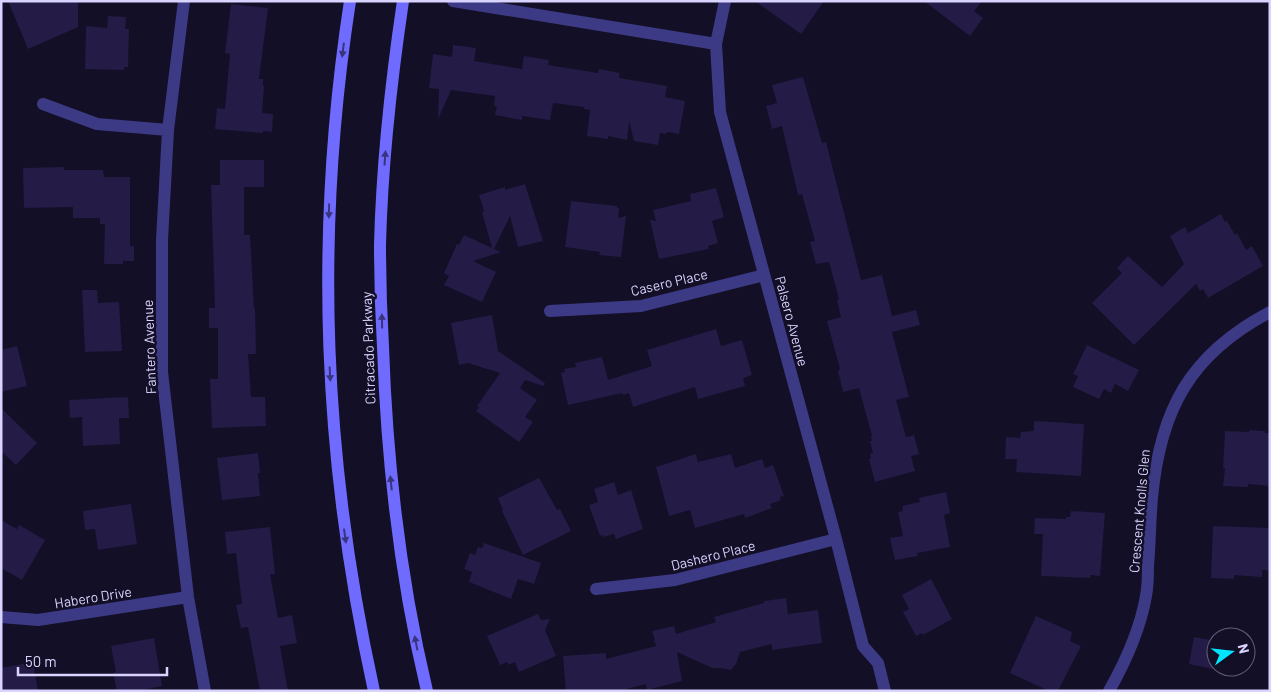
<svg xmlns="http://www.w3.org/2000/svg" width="1271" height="692" font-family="Barlow,sans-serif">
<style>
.building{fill:#241b47}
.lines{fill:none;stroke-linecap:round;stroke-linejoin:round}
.street{stroke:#3d3a85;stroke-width:12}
.secondary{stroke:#6f6bff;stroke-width:12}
.oneway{fill:#38347d}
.labels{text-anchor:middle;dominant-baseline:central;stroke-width:5;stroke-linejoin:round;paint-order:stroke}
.street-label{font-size:14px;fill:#d9d4ff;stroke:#130f26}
</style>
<rect width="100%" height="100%" fill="#130f26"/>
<path class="building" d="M 8,1 L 78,1 L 78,27 L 28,49 Z
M 755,1 L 824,1 L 801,34 Z
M 924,1 L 982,1 L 974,11 L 983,18 L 970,36 Z
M 231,4 L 268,8 L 259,79 L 263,79 L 263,86 L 264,86 L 262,113 L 273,114 L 272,132 L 263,131 L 263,133 L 215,129 L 217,108 L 225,109 L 230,54 L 225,53 Z
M 108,16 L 126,17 L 125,29 L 129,29 L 128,67 L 124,67 L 124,70 L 85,69 L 86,26 L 107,28 Z
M 453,45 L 476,48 L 474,61 L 522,69 L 524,56 L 549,60 L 548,65 L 598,73 L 599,69 L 620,73 L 619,78 L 667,86 L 665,97 L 685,101 L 679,134 L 668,132 L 665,134 L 660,133 L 658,145 L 634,141 L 629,121 L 627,140 L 608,136 L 608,139 L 587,136 L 590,110 L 584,109 L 584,107 L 553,103 L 550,120 L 522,116 L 522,120 L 495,115 L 497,106 L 494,106 L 495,96 L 451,90 L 438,119 L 439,89 L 429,88 L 433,54 L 452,57 Z
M 803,77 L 822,143 L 826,142 L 861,280 L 882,275 L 892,316 L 916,310 L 920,325 L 892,332 L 909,397 L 896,400 L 906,437 L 914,435 L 919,454 L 911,456 L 915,471 L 875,482 L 869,459 L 871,459 L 870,454 L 873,453 L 870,441 L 872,441 L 871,436 L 872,436 L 859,388 L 843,392 L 838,371 L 840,369 L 827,321 L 841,317 L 837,300 L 839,299 L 829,262 L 816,264 L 810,242 L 815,241 L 802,194 L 798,195 L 782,126 L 772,129 L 766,106 L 777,103 L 772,85 Z
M 220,160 L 264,160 L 264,187 L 244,187 L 244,235 L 250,235 L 254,308 L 255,308 L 256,354 L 248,354 L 251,397 L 265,397 L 266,426 L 212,428 L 210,379 L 218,379 L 218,328 L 209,328 L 209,308 L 215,308 L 211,185 L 220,185 Z
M 64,167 L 64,170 L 103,170 L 104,177 L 130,177 L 130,246 L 134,246 L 134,261 L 123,261 L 123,264 L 104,264 L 105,224 L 100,224 L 100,218 L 73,218 L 73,207 L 24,208 L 23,168 Z
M 525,184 L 543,241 L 518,247 L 510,216 L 494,249 L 501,252 L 473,261 L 496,272 L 482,302 L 444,285 L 449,276 L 444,273 L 457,244 L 459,245 L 464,235 L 492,248 L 482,212 L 484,211 L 479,195 L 505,187 L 505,190 Z
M 716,188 L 724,217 L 712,221 L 718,243 L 708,246 L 709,249 L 659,259 L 650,220 L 656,221 L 653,210 L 691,201 L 690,194 Z
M 571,201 L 617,206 L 617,208 L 619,208 L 618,218 L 626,216 L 621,257 L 599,255 L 600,252 L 565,247 Z
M 1221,214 L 1225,222 L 1227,221 L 1235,235 L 1237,233 L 1246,250 L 1252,246 L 1263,266 L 1208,298 L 1203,289 L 1200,291 L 1196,284 L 1134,345 L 1092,303 L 1122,273 L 1117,268 L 1128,256 L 1162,287 L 1184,264 L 1170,236 L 1185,227 L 1188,233 Z
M 82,290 L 97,290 L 98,303 L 119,302 L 122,351 L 85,352 Z
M 492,315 L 498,351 L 545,383 L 543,386 L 525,380 L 520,388 L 537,400 L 525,417 L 533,422 L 519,442 L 476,411 L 479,407 L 477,406 L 500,373 L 468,363 L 459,365 L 451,323 Z
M 716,329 L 721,346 L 742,340 L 752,375 L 743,378 L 745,386 L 698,399 L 695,387 L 633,407 L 629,393 L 623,395 L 622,393 L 568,405 L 561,373 L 565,372 L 564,369 L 576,367 L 575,363 L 602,357 L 608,380 L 652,366 L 647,350 Z
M 1087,345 L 1139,370 L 1128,391 L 1115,384 L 1111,393 L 1104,389 L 1099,399 L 1073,387 L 1078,376 L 1073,374 Z
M 17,346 L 27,386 L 1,392 L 1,350 Z
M 128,397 L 129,418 L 119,418 L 120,444 L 83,446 L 82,417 L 70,418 L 69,400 Z
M 1,408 L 37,443 L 16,465 L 1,451 Z
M 1034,421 L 1084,424 L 1081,476 L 1016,472 L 1017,459 L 1005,459 L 1006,437 L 1020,438 L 1021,432 L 1034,431 Z
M 1249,430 L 1265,431 L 1265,433 L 1270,433 L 1270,486 L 1248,484 L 1248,487 L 1223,486 L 1225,468 L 1223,468 L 1225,431 L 1249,432 Z
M 258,453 L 260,473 L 258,473 L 260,496 L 222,500 L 217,458 Z
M 696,454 L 698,462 L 731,454 L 735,468 L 762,459 L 765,468 L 773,465 L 784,496 L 780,497 L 781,500 L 770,504 L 772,508 L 745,518 L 744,514 L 695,528 L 690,510 L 669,516 L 656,467 Z
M 539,478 L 557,510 L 560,509 L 571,531 L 523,555 L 502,511 L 503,510 L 498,498 Z
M 614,482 L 618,495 L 631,490 L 643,529 L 616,539 L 614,534 L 604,537 L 603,535 L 600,536 L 589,505 L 598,502 L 594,489 Z
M 946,492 L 950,513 L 944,515 L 950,547 L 917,553 L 918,556 L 895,560 L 890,538 L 903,536 L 898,512 L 903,511 L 902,506 L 920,502 L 919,498 Z
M 131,504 L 137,544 L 98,550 L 95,529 L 85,530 L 83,511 Z
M 1071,511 L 1105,513 L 1100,576 L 1090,575 L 1090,578 L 1041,576 L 1043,534 L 1034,534 L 1035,518 L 1066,519 L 1066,517 L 1070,517 Z
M 1,520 L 17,529 L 19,525 L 45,540 L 22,580 L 1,568 Z
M 1213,526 L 1270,528 L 1270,570 L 1262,570 L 1262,577 L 1234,575 L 1234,579 L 1211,578 Z
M 270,527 L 275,574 L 270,574 L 278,618 L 292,615 L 297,643 L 280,646 L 288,691 L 260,691 L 248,627 L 241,628 L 236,605 L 242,604 L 236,553 L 227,554 L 225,532 Z
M 484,543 L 541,563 L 534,584 L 518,579 L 511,599 L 469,582 L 472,572 L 464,569 L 470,553 L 475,555 L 478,547 L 482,548 Z
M 931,579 L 952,619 L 923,635 L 922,633 L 916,636 L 903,612 L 909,609 L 902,595 Z
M 786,598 L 788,614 L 818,610 L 822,643 L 772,650 L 772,644 L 740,652 L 736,664 L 731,670 L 721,668 L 712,668 L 677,652 L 682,681 L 647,690 L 646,684 L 619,691 L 566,691 L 563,656 L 606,653 L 606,659 L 656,646 L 655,642 L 653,641 L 655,640 L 652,631 L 674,626 L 676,634 L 716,622 L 714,617 L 764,603 L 764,601 Z
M 538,614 L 541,620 L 550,619 L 545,630 L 556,656 L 519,672 L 515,662 L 508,665 L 507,662 L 500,665 L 487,636 Z
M 1036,616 L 1072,632 L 1070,641 L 1081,646 L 1058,691 L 1049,691 L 1010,673 Z
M 1194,637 L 1216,641 L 1216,665 L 1213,665 L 1213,669 L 1189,664 Z
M 154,638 L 162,686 L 138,691 L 117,691 L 113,673 L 116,672 L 111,646 Z
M 33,662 L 38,691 L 1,691 L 1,668 Z"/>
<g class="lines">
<path class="street" d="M 184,1 L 168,130 L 162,240 L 162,372 L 188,597 L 205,691
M 453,1 L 716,44
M 725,1 L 716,44 L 720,112 L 836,539 L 863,646 L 878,663 L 885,691
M 43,104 L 97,124 L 168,130
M 550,311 L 641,306 L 764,275
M 596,589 L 675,580 L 836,539
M 1,617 L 38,620 L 188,597
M 1109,691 C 1126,661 1140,630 1146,596 C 1148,586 1148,576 1148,566 C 1150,543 1150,520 1152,498 C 1160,410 1190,354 1270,312"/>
<path class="secondary" d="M 350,1 C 314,235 323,460 374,691
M 403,1 C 391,82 382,163 380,245 C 380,279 381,313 383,347 C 387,463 400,578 427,691"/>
</g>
<defs><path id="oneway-solid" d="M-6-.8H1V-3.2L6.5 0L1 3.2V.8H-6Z" transform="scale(1.25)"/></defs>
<g class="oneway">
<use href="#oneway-solid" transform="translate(343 50) rotate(97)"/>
<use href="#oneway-solid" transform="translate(385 158) rotate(-86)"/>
<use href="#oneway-solid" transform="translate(329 211) rotate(91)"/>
<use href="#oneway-solid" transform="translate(382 321) rotate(-91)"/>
<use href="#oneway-solid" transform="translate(330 374) rotate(87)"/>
<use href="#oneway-solid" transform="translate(391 483) rotate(-96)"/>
<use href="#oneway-solid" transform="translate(345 536) rotate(82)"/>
<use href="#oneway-solid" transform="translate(416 643) rotate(-101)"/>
</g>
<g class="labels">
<g class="street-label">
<text transform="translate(669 282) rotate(-13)">Casero Place</text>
<text transform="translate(792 321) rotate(75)">Palsero Avenue</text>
<text transform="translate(149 347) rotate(-92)">Fantero Avenue</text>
<text transform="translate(368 348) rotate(-92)">Citracado Parkway</text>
<text transform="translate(1139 511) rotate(-85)">Crescent Knolls Glen</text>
<text transform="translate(713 555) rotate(-14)">Dashero Place</text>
<text transform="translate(93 597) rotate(-9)">Habero Drive</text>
</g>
</g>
<rect width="1271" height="692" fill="none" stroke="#d9d4ff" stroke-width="5"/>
<g transform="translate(1231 652) rotate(75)"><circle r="24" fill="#130f26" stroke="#625e7d"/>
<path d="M0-4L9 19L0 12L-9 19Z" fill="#00e5ff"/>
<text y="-8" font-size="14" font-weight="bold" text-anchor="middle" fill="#d9d4ff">N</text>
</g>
<path d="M18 667v8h149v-8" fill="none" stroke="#d9d4ff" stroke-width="2.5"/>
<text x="25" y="667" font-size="15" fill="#d9d4ff" stroke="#130f26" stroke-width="4" paint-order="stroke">50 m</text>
</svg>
